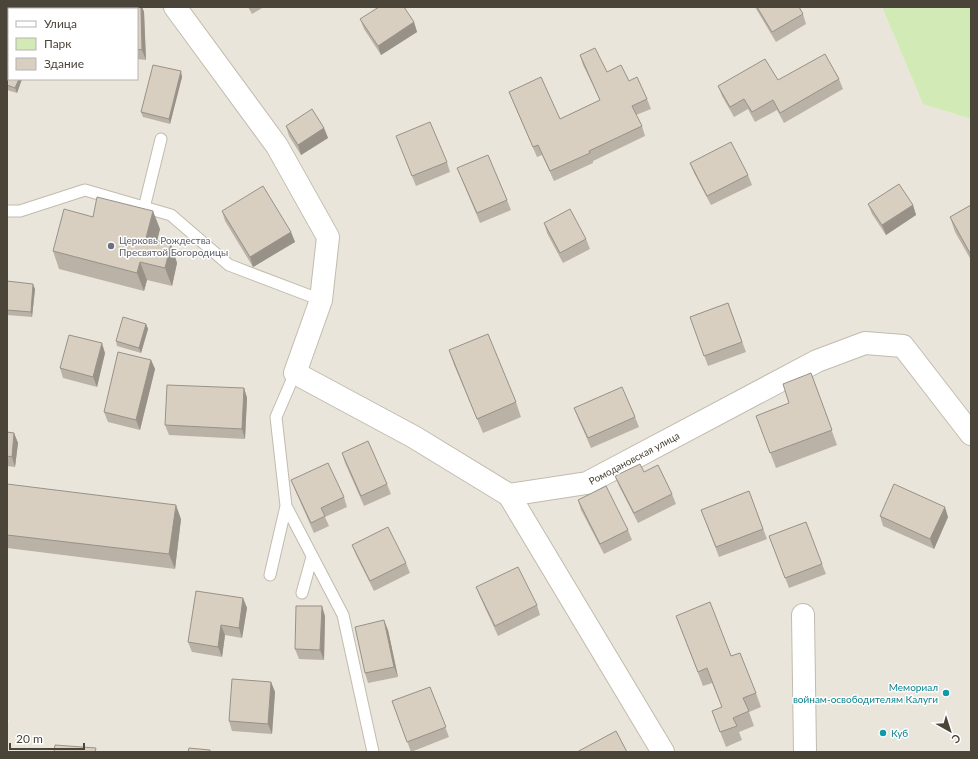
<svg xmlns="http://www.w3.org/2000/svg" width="978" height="759" font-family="Lato,sans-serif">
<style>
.residential{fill:#eae5da;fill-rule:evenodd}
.green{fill:#d2eab5}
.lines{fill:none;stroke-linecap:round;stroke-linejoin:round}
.service-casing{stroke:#c2bbae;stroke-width:13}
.minor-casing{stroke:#c2bbae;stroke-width:24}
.service{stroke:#fff;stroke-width:11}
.minor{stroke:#fff;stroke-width:22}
.wall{fill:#bab2a6}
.shaded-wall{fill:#979187}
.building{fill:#d8cfc1;stroke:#979187}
.worship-dot{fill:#6b7280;stroke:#fff;stroke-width:1.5}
.culture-dot{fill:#0f9aa8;stroke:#fff;stroke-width:1.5}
.labels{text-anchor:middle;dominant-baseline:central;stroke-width:3;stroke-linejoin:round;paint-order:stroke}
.worship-label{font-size:10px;fill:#5b616d;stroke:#fff;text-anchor:start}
.street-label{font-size:10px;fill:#4b4439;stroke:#fff}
.culture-label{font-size:10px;fill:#0d838f;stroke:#fff;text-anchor:end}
</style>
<rect width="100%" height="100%" fill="#f6f3ec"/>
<path class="residential" d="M 7,7 L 882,7 L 923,104 L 971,119 L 971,752 L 7,752 L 7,727 L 9,720 L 7,720 ZM 9,9 L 137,9 L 137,79 L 9,79 Z"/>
<path class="green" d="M 882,7 L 971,7 L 971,119 L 923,104 Z"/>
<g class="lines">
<g class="service-casing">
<path id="service" d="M 144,208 L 161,139
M 7,211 L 20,211 L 85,190 L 171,215 L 229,265 L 321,300
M 295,373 L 276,417 L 286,506 L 343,615 L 373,752
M 270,575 L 286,506
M 302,593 L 312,557"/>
</g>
<g class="minor-casing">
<path id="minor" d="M 175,7 L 277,146 L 328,237 L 321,300 L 295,373 L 414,437 L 509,495
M 803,615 L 805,752
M 663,752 L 509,495 L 587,483 L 817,361 L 865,343 L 903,346 L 971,434"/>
</g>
<use href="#service" class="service"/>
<use href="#minor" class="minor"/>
</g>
<path class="wall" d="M 104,7 L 142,7 L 144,12 L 146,60 L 137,59 L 137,9 Z
M 248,7 L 264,7 L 252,14 Z
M 755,7 L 799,7 L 803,14 L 806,24 L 776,42 Z
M 360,19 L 414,22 L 417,32 L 381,55 L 364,29 Z
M 7,46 L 22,79 L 17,93 L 7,90 Z
M 580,55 L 607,72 L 629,81 L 647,99 L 651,109 L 636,115 L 642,126 L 645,136 L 593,161 L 593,163 L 554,181 L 542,155 L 537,157 L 513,102 L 509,92 L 560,119 L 600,100 L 583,65 Z
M 182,77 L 170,124 L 143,117 L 141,112 Z
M 839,79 L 843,89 L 784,123 L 777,110 L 755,122 L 748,109 L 734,117 L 722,96 L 718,86 L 778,80 Z
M 286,126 L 324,128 L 328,138 L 301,155 L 289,136 Z
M 396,136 L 447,162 L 450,172 L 416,186 Z
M 690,163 L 748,175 L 752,185 L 711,205 L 694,173 Z
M 457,168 L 507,200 L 511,210 L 480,223 Z
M 868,204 L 913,205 L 916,215 L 886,235 L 872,214 Z
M 971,205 L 971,260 L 955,232 L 950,217 Z
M 222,211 L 291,232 L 295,242 L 253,267 L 225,221 Z
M 93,217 L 160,229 L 157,241 L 171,244 L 177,263 L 172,286 L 147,280 L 144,291 L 59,269 L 53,251 Z
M 544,223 L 586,239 L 590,249 L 563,263 L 547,233 Z
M 7,281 L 35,289 L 32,317 L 7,315 Z
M 728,303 L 746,352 L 708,366 L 690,317 Z
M 146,324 L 148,329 L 141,353 L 117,346 L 116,341 Z
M 449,350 L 516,402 L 521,417 L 483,433 L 454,365 Z
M 105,353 L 97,387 L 63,378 L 60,368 Z
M 151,360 L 155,369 L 140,430 L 108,422 L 104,412 Z
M 811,373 L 837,445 L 776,468 L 756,416 L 789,403 Z
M 244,388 L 247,398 L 245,439 L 169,435 L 165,425 Z
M 574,408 L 635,417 L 639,427 L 591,448 L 578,418 Z
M 7,432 L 14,433 L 18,443 L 15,467 L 7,466 Z
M 342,453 L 387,484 L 391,494 L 364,506 L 345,463 Z
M 644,472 L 672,494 L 676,504 L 638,523 L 619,486 L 615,476 Z
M 291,480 L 344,497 L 347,507 L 325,517 L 329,526 L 314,533 L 295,490 Z
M 7,484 L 181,519 L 175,569 L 7,548 Z
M 749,491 L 767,539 L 719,557 L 701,510 Z
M 578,500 L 628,530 L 632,540 L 604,554 L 581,510 Z
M 880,516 L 948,517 L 934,549 L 883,526 Z
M 769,536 L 822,564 L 826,574 L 789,588 Z
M 352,545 L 406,563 L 410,573 L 374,591 L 356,555 Z
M 476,587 L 537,605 L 540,615 L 498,636 L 480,597 Z
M 243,598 L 247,608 L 242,638 L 225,635 L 222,657 L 192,652 L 188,642 Z
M 325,616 L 324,660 L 299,659 L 295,649 Z
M 676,616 L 731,656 L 756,693 L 761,707 L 749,712 L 754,726 L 739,732 L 742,740 L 726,747 L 712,711 L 722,707 L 712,683 L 703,686 Z
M 388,630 L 398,677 L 368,683 L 365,673 Z
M 271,682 L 275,692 L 272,734 L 232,731 L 229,721 Z
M 430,687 L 449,737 L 411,752 L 392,701 Z"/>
<path class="shaded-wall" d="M 141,7 L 142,7 L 144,12 L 146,60 L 142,50 Z
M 414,22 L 417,32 L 381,55 L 378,46 Z
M 181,71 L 182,77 L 170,124 L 169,119 Z
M 19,79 L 22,79 L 17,93 L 15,88 Z
M 324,128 L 328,138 L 301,155 L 298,145 Z
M 913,205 L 916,215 L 886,235 L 882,225 Z
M 153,211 L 160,229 L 153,256 L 146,238 Z
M 291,232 L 295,242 L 253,267 L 250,257 Z
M 171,244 L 177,263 L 172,286 L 165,268 Z
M 140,262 L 147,280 L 144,291 L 137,273 Z
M 33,284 L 35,289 L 32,317 L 31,312 Z
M 146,324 L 148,329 L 141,353 L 139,348 Z
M 102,343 L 105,353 L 97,387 L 93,377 Z
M 151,360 L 155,369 L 140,430 L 136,420 Z
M 244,388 L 247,398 L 245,439 L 242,429 Z
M 14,433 L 18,443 L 15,467 L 12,457 Z
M 176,505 L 181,519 L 175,569 L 169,554 Z
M 945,507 L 948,517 L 934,549 L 930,539 Z
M 243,598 L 247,608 L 242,638 L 239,628 Z
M 322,606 L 325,616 L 324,660 L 320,650 Z
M 384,620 L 388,630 L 398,677 L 394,667 Z
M 221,625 L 225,635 L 222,657 L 218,647 Z
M 271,682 L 275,692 L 272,734 L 268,724 Z"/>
<path class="building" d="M 104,7 L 141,7 L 142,50 L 137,49 L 137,9 L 103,9 Z
M 379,7 L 404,7 L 414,22 L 378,46 L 360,19 Z
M 757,7 L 799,7 L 803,14 L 772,32 Z
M 7,46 L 9,47 L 9,79 L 19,79 L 15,88 L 7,85 Z
M 595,48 L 607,72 L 621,65 L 629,81 L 637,77 L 647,99 L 632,106 L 642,126 L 589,151 L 590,153 L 550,171 L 538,145 L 533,147 L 509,92 L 541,77 L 560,119 L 600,100 L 580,55 Z
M 825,54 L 839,79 L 780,113 L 773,100 L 752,112 L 744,99 L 730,107 L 718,86 L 765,59 L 778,80 Z
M 153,65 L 181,71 L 169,119 L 141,112 Z
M 312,109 L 324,128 L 298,145 L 286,126 Z
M 430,122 L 447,162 L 412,176 L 396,136 Z
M 731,142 L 748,175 L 707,196 L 690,163 Z
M 488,155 L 507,200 L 477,213 L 457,168 Z
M 899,184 L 913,205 L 882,225 L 868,204 Z
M 263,186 L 291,232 L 250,257 L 222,211 Z
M 97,197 L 153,211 L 146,238 L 171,244 L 165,268 L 140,262 L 137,273 L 53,251 L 64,209 L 93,217 Z
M 971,205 L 971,255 L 950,217 Z
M 570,209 L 586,239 L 560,253 L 544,223 Z
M 7,281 L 33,284 L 31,312 L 7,310 Z
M 728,303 L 742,342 L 704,356 L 690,317 Z
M 123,317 L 146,324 L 139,348 L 116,341 Z
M 488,334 L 516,402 L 477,419 L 449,350 Z
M 69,335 L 102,343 L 93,377 L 60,368 Z
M 118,352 L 151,360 L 136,420 L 104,412 Z
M 811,373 L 832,430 L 770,453 L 756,416 L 789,403 L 783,384 Z
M 167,385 L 244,388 L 242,429 L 165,425 Z
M 622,387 L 635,417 L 588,438 L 574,408 Z
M 7,432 L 14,433 L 12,457 L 7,456 Z
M 368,441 L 387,484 L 361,496 L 342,453 Z
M 328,463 L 344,497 L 321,508 L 325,516 L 311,523 L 291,480 Z
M 640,464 L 644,472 L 658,465 L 672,494 L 634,513 L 615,476 Z
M 7,484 L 176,505 L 169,554 L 7,535 Z
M 894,484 L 945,507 L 930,539 L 880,516 Z
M 606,486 L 628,530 L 600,544 L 578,500 Z
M 749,491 L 763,529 L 716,547 L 701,510 Z
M 806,522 L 822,564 L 785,578 L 769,536 Z
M 388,527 L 406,563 L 370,581 L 352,545 Z
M 518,567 L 537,605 L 495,626 L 476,587 Z
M 196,591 L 243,598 L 239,628 L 221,625 L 218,647 L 188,642 Z
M 710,602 L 731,656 L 740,653 L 756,693 L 743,698 L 749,711 L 733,718 L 737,726 L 720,732 L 712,711 L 722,707 L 707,668 L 698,672 L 676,616 Z
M 296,606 L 322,606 L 320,650 L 295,649 Z
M 384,620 L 394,667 L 365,673 L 355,627 Z
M 232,679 L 271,682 L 268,724 L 229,721 Z
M 430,687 L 446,727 L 407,742 L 392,701 Z
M 616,731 L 627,752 L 577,752 Z
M 55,745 L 96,748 L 95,752 L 54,752 Z
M 189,748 L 210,750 L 210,752 L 188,752 Z"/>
<circle class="worship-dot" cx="111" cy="246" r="4"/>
<g class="culture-dot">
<circle cx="946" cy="693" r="4"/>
<circle cx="883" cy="733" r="4"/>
</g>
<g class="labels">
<g class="worship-label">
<text x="119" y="240">Церковь Рождества<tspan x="119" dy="12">Пресвятой Богородицы</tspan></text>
</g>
<g class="street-label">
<text transform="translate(634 458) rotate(-28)">Ромодановская улица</text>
</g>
<g class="culture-label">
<text x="938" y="687">Мемориал<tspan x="938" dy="12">войнам-освободителям Калуги</tspan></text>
<text x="891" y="733" text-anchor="start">Куб</text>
</g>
</g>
<rect width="978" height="759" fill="none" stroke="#4b4439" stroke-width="16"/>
<rect x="8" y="8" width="130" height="72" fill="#ffffff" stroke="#b7b4b0"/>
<rect x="16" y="21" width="20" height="6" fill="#ffffff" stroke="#b7b4b0"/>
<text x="44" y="28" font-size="12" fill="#4b4439">Улица</text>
<rect x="16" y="38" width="20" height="12" fill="#d2eab5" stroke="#b7b4b0"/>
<text x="44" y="48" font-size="12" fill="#4b4439">Парк</text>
<rect x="16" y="58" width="20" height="12" fill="#d8cfc1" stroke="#b7b4b0"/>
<text x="44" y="68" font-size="12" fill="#4b4439">Здание</text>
<g transform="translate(950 731) rotate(141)" stroke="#ffffff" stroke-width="3" paint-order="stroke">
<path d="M0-3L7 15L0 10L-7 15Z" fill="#4b4439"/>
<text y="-6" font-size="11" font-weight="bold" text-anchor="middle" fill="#4b4439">С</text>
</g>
<path d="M10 743v6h74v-6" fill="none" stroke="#4b4439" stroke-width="2"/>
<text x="16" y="743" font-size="12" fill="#4b4439" stroke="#ffffff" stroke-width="3" paint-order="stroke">20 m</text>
</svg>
